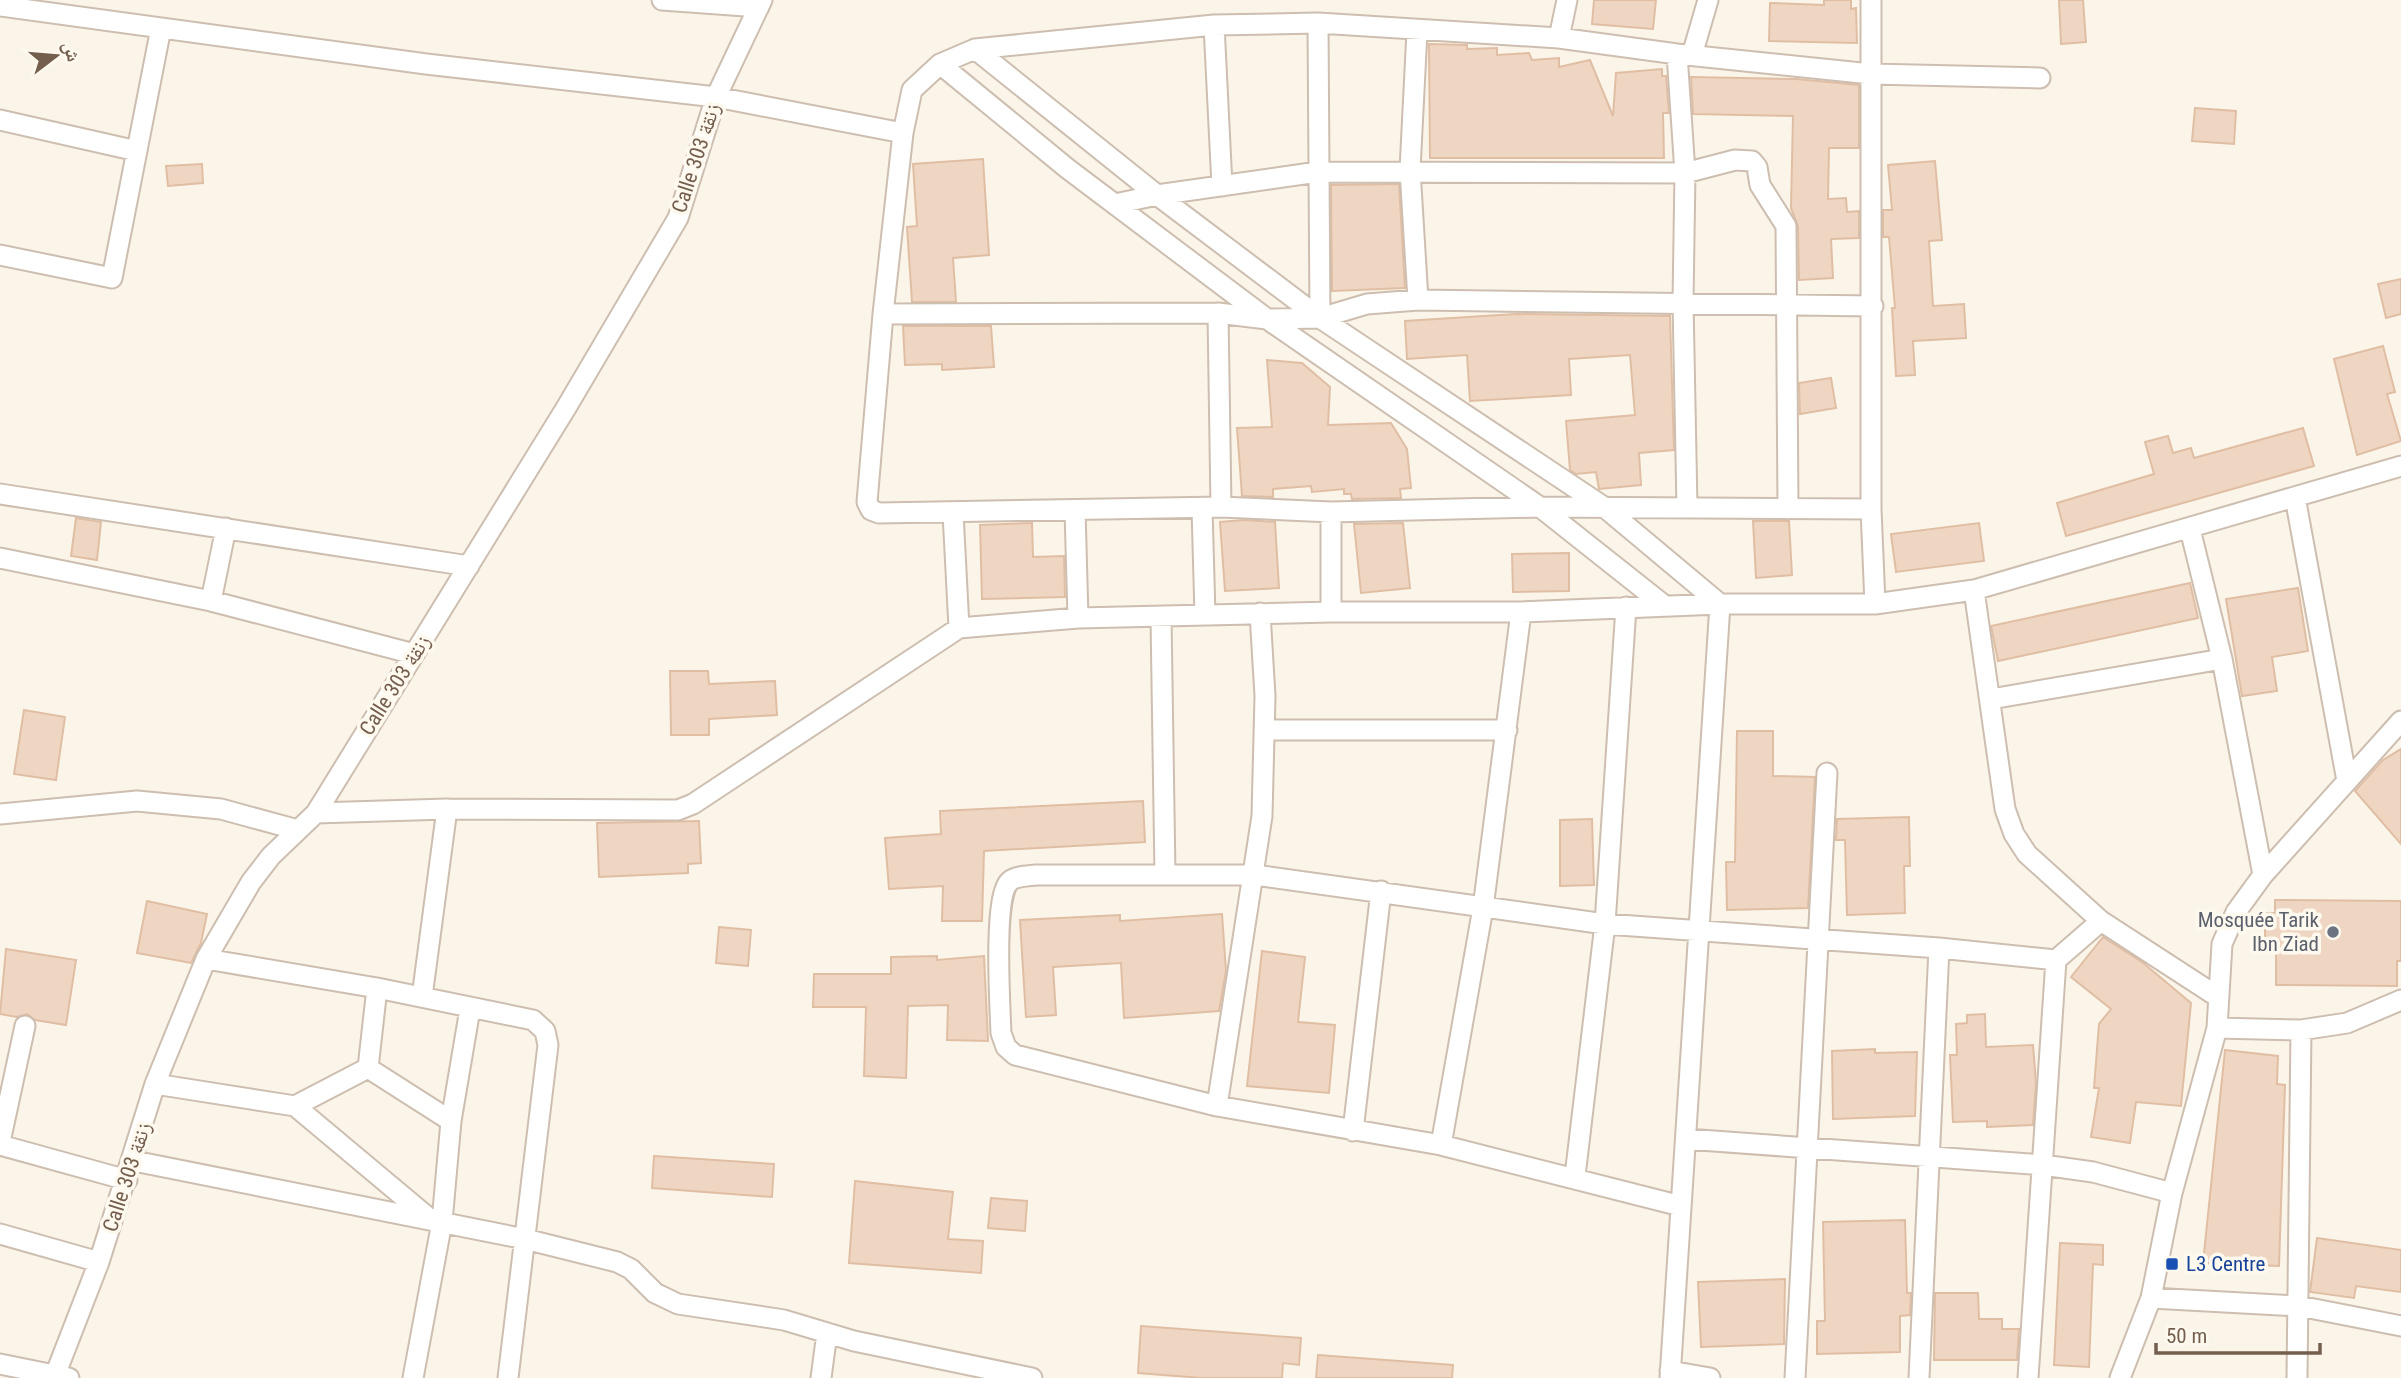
<svg xmlns="http://www.w3.org/2000/svg" width="2401" height="1378" font-family="'Roboto Condensed','Noto Naskh Arabic',sans-serif">
<style>
.building{fill:#efd6c3;stroke:#e0bea4;stroke-width:2}
.lines{fill:none;stroke-linecap:round;stroke-linejoin:round}
.minor-casing{stroke:#cdbeb0;stroke-width:23}
.minor{stroke:#fff;stroke-width:19}
.worship-dot{fill:#6b7280;stroke:#fef9ef;stroke-width:2.5}
.transit-dot{fill:#1a4fb4;stroke:#fef9ef;stroke-width:2.5}
.labels{text-anchor:middle;dominant-baseline:central;stroke-width:7;stroke-linejoin:round;paint-order:stroke}
.street-label{font-size:21px;fill:#745e4e;stroke:#fef9ef}
.worship-label{font-size:21px;fill:#5b616d;stroke:#fef9ef;text-anchor:end}
.transit-label{font-size:21px;fill:#164399;stroke:#fef9ef;text-anchor:start}
</style>
<rect width="100%" height="100%" fill="#fbf5e9"/>
<path class="building" d="M 1594,0 L 1656,0 L 1653,29 L 1592,24 Z
M 1824,0 L 1851,0 L 1851,9 L 1856,8 L 1857,43 L 1769,41 L 1770,3 L 1824,5 Z
M 2059,0 L 2083,0 L 2086,42 L 2061,44 Z
M 1429,44 L 1467,45 L 1467,49 L 1497,48 L 1497,55 L 1529,53 L 1532,60 L 1559,58 L 1559,67 L 1590,60 L 1613,116 L 1616,73 L 1662,69 L 1662,76 L 1666,76 L 1669,113 L 1663,113 L 1664,158 L 1430,158 Z
M 1691,77 L 1796,79 L 1859,85 L 1859,148 L 1829,148 L 1828,199 L 1846,198 L 1847,212 L 1859,211 L 1859,238 L 1831,239 L 1833,278 L 1799,280 L 1798,226 L 1791,208 L 1793,116 L 1693,114 Z
M 2195,108 L 2236,111 L 2234,144 L 2192,141 Z
M 983,159 L 989,255 L 953,258 L 956,302 L 912,302 L 907,227 L 917,226 L 913,164 Z
M 1935,161 L 1942,240 L 1929,241 L 1933,306 L 1964,304 L 1966,338 L 1913,341 L 1915,375 L 1896,376 L 1892,308 L 1895,308 L 1889,237 L 1883,237 L 1883,210 L 1892,210 L 1888,165 Z
M 202,164 L 203,183 L 168,186 L 166,166 Z
M 1399,184 L 1405,288 L 1332,291 L 1331,185 Z
M 2401,279 L 2401,314 L 2386,318 L 2378,284 Z
M 1516,314 L 1670,316 L 1674,450 L 1639,453 L 1641,485 L 1599,489 L 1596,472 L 1576,474 L 1570,470 L 1566,421 L 1635,415 L 1630,355 L 1569,359 L 1571,395 L 1470,401 L 1467,355 L 1407,359 L 1405,321 Z
M 903,326 L 991,326 L 994,367 L 942,370 L 942,364 L 905,365 Z
M 2383,346 L 2395,392 L 2387,394 L 2401,441 L 2357,455 L 2334,359 Z
M 1267,360 L 1302,363 L 1330,387 L 1328,425 L 1391,423 L 1407,449 L 1411,488 L 1400,489 L 1401,498 L 1352,499 L 1351,494 L 1344,494 L 1344,489 L 1312,492 L 1311,486 L 1273,489 L 1273,497 L 1242,496 L 1237,428 L 1272,427 Z
M 1831,378 L 1836,408 L 1800,414 L 1799,383 Z
M 2303,428 L 2314,466 L 2066,536 L 2057,503 L 2154,474 L 2145,442 L 2168,436 L 2173,453 L 2191,448 L 2194,458 Z
M 76,518 L 101,522 L 97,560 L 71,556 Z
M 1244,520 L 1275,522 L 1279,588 L 1225,591 L 1220,522 Z
M 1753,521 L 1789,521 L 1792,575 L 1756,578 Z
M 1032,523 L 1033,557 L 1064,556 L 1065,597 L 982,599 L 980,525 Z
M 1403,523 L 1410,588 L 1361,593 L 1354,524 Z
M 1979,523 L 1984,561 L 1896,572 L 1891,534 Z
M 1569,553 L 1569,591 L 1513,592 L 1512,554 Z
M 2190,583 L 2198,618 L 1998,661 L 1991,626 Z
M 2298,588 L 2308,651 L 2272,657 L 2277,691 L 2242,696 L 2226,599 Z
M 670,671 L 708,671 L 709,684 L 775,681 L 777,715 L 709,719 L 709,735 L 671,735 Z
M 24,710 L 65,717 L 56,780 L 14,774 Z
M 1737,731 L 1773,731 L 1773,776 L 1815,777 L 1808,908 L 1727,910 L 1726,862 L 1735,862 Z
M 2401,749 L 2401,844 L 2355,791 L 2383,760 Z
M 1143,801 L 1145,842 L 984,851 L 982,921 L 942,921 L 943,886 L 889,889 L 885,838 L 941,834 L 940,811 Z
M 1909,817 L 1910,866 L 1904,866 L 1905,913 L 1847,915 L 1845,840 L 1836,840 L 1837,819 Z
M 1592,819 L 1594,885 L 1560,886 L 1560,820 Z
M 699,821 L 701,863 L 688,864 L 688,873 L 599,877 L 597,823 Z
M 2275,900 L 2401,901 L 2401,961 L 2397,961 L 2397,986 L 2276,985 L 2276,951 L 2265,951 L 2265,913 L 2275,913 Z
M 147,901 L 207,914 L 201,943 L 191,963 L 137,953 Z
M 1222,914 L 1226,971 L 1219,1011 L 1124,1018 L 1121,963 L 1053,967 L 1056,1015 L 1026,1017 L 1020,920 L 1120,915 L 1120,921 Z
M 719,927 L 751,930 L 748,966 L 716,963 Z
M 2103,937 L 2142,962 L 2191,1003 L 2181,1106 L 2136,1102 L 2130,1143 L 2091,1137 L 2099,1088 L 2094,1088 L 2099,1024 L 2111,1009 L 2071,977 Z
M 6,949 L 76,960 L 66,1025 L 35,1020 L 27,1014 L 17,1017 L 0,1014 Z
M 1262,951 L 1305,957 L 1298,1022 L 1335,1025 L 1329,1093 L 1247,1086 Z
M 937,956 L 937,960 L 984,956 L 988,1041 L 947,1040 L 948,1005 L 908,1006 L 906,1078 L 864,1076 L 866,1007 L 813,1007 L 814,974 L 891,974 L 891,957 Z
M 1985,1014 L 1986,1047 L 2033,1045 L 2036,1083 L 2033,1125 L 1987,1127 L 1987,1121 L 1953,1122 L 1950,1055 L 1957,1055 L 1956,1024 L 1967,1023 L 1967,1015 Z
M 1875,1049 L 1875,1053 L 1917,1052 L 1915,1116 L 1833,1119 L 1832,1051 Z
M 2225,1050 L 2278,1056 L 2277,1084 L 2285,1085 L 2279,1266 L 2203,1263 Z
M 654,1156 L 774,1164 L 772,1197 L 652,1188 Z
M 855,1181 L 953,1192 L 948,1239 L 983,1241 L 981,1273 L 849,1263 Z
M 991,1198 L 1027,1201 L 1025,1231 L 988,1228 Z
M 1905,1220 L 1907,1293 L 1911,1293 L 1910,1315 L 1900,1316 L 1900,1352 L 1817,1354 L 1817,1321 L 1825,1321 L 1823,1222 Z
M 2317,1238 L 2401,1250 L 2401,1292 L 2356,1286 L 2354,1298 L 2310,1292 Z
M 2060,1243 L 2103,1245 L 2103,1265 L 2093,1264 L 2089,1367 L 2054,1365 Z
M 1785,1279 L 1784,1344 L 1701,1347 L 1698,1282 Z
M 1935,1293 L 1978,1293 L 1979,1319 L 2002,1319 L 2002,1329 L 2019,1329 L 2017,1360 L 1934,1360 Z
M 1141,1326 L 1301,1338 L 1299,1365 L 1283,1363 L 1282,1378 L 1202,1378 L 1138,1373 Z
M 1318,1355 L 1453,1365 L 1452,1378 L 1316,1378 Z"/>
<g class="lines">
<g class="minor-casing">
<path id="minor" d="M 662,0 L 759,7
M 1871,0 L 1871,509 L 1875,604
M 0,6 L 426,64 L 716,97 L 903,133
M 1318,23 L 1320,318
M 1214,25 L 1222,186
M 1417,31 L 1410,170 L 1418,300
M 1559,38 L 1567,0
M 975,49 L 1157,195 L 1320,318 L 1604,507 L 1720,604 L 1670,1378
M 1677,54 L 1685,173 L 1683,302 L 1687,508
M 1692,55 L 1708,0
M 940,64 L 1068,169 L 1267,319 L 1540,507 L 1665,606
M 0,120 L 137,151
M 1115,204 L 1157,195 L 1318,172 L 1685,173 L 1735,160 L 1752,161 L 1757,167 L 1760,185 L 1786,226 L 1788,509
M 0,255 L 112,278 L 161,28
M 1218,313 L 1221,507
M 883,314 L 1218,313 L 1267,319 L 1320,318 L 1367,304 L 1418,300 L 1873,306
M 0,494 L 469,566
M 2295,497 L 2347,781
M 1202,508 L 1205,615
M 1871,509 L 1540,507 L 1331,512 L 1221,507 L 879,513 L 871,510 L 867,502 L 883,314 L 903,133 L 912,90 L 940,64 L 975,49 L 1214,25 L 1318,23 L 1559,38 L 1677,54 L 1871,74 L 2040,78
M 1075,510 L 1078,618
M 1331,512 L 1331,612
M 953,513 L 959,628
M 2190,529 L 2222,659 L 2263,875
M 0,558 L 211,601 L 414,654
M 1974,590 L 2005,809 L 2014,834 L 2027,854 L 2101,921 L 2218,997
M 211,601 L 226,528
M 1161,617 L 1165,875
M 1991,699 L 2222,659
M 1265,730 L 1507,730
M 316,813 L 447,809 L 678,810 L 693,804 L 959,628 L 1078,618 L 1331,612 L 1521,612 L 1720,604 L 1875,604 L 1974,590 L 2401,466
M 0,814 L 137,801 L 221,809 L 298,830
M 206,959 L 377,988 L 533,1020 L 545,1031 L 548,1045 L 508,1378
M 422,997 L 447,809
M 2217,1028 L 2301,1030 L 2347,1023 L 2401,1000
M 368,1068 L 451,1121
M 368,1068 L 377,988
M 155,1084 L 295,1106 L 430,1219
M 295,1106 L 368,1068
M 1217,1106 L 1262,816 L 1265,696 L 1260,613
M 1353,1131 L 1381,891
M 1686,1139 L 2043,1165 L 2093,1172 L 2172,1193
M 0,1142 L 25,1026
M 0,1145 L 127,1180
M 1441,1145 L 1483,908 L 1521,612
M 134,1161 L 525,1239 L 617,1262 L 631,1269 L 655,1293 L 678,1304 L 784,1320 L 854,1341 L 1032,1378
M 1575,1176 L 1605,924 L 1626,607
M 1681,1206 L 1441,1145 L 1217,1106 L 1015,1055 L 1006,1047 L 1001,1033 C 1000,1006 993,895 1010,881 C 1016,876 1028,876 1036,875 L 1255,875 L 1605,924 L 1939,948 L 2056,960
M 0,1234 L 99,1262
M 2151,1298 L 2299,1306 L 2401,1326
M 0,1364 L 69,1378
M 1670,1371 L 1710,1378
M 54,1378 L 99,1262 L 155,1084 L 206,959 L 251,882 L 271,856 L 316,813 L 566,408 L 678,218 L 716,97 L 762,0
M 413,1378 L 442,1222 L 451,1121 L 470,1009
M 821,1378 L 827,1333
M 1795,1378 L 1827,773
M 1919,1378 L 1939,948
M 2028,1378 L 2056,960 L 2101,921
M 2120,1378 L 2151,1298 L 2172,1193 L 2217,1028 L 2222,944 L 2236,912 L 2263,875 L 2401,721
M 2297,1378 L 2301,1030"/>
</g>
<use href="#minor" class="minor"/>
</g>
<circle class="worship-dot" cx="2333" cy="932" r="7"/>
<rect class="transit-dot" x="2165" y="1257" width="14" height="14" rx="3.5"/>
<g class="labels">
<g class="street-label">
<text transform="translate(696 158) rotate(-72)">Calle 303 زنقة</text>
<text transform="translate(395 685) rotate(-58)">Calle 303 زنقة</text>
<text transform="translate(127 1177) rotate(-72)">Calle 303 زنقة</text>
</g>
<g class="worship-label">
<text x="2319" y="920">Mosquée Tarik<tspan x="2319" dy="24">Ibn Ziad</tspan></text>
</g>
<g class="transit-label">
<text x="2186" y="1264">L3 Centre</text>
</g>
</g>
<g transform="translate(56 56) rotate(74)" stroke="#fef9ef" stroke-width="5" paint-order="stroke">
<path d="M0-5L12 26L0 18L-12 26Z" fill="#745e4e"/>
<text y="-10" font-size="19" font-weight="bold" text-anchor="middle" fill="#745e4e">ش</text>
</g>
<path d="M2156 1343v10h164v-10" fill="none" stroke="#745e4e" stroke-width="3.5"/>
<text x="2166" y="1343" font-size="21" fill="#745e4e" stroke="#fef9ef" stroke-width="5" paint-order="stroke">50 m</text>
</svg>
